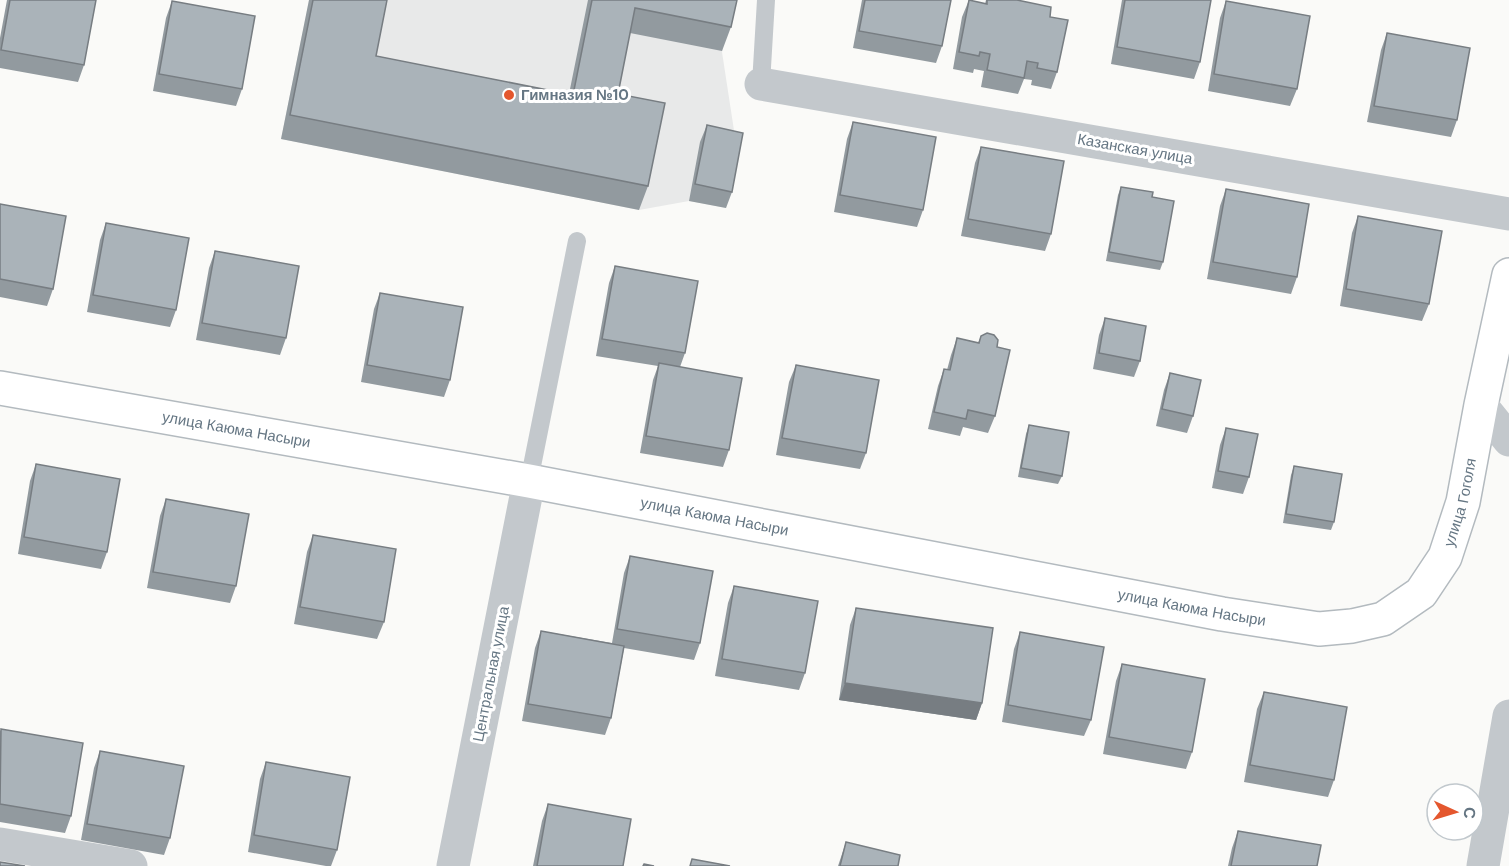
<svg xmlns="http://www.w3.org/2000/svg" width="1509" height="866" font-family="'DM Sans',sans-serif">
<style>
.built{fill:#e8e9e9}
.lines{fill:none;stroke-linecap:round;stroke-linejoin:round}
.secondary-casing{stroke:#b3babf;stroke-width:36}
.service{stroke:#c3c8cc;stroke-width:18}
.minor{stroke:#c3c8cc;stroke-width:33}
.secondary{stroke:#fff;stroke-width:33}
.wall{fill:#929a9f}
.shaded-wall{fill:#777d82}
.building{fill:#aab3b9;stroke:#777d82;stroke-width:1.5}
.poi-dot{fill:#e4572e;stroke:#fff;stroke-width:2}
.labels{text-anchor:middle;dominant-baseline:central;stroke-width:6;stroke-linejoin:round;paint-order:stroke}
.poi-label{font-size:15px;font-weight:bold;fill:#657683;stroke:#fff;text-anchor:start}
.street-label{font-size:15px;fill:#657683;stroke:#fff}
</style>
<rect width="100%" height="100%" fill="#fafaf8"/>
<path class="built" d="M 309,0 L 733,0 L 722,52 L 737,150 L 726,208 L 689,201 L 639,210 L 281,139 Z"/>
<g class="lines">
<g class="secondary-casing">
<g id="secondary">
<path id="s1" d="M 0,388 L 529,481 L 1222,614 L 1319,629 L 1352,626 L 1383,619 L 1421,593 L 1445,557 L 1463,502 L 1481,405 L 1509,275"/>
</g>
</g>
<path class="service" d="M 761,84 L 766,0
M 529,481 L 577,241"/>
<path class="minor" d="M 761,84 L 1509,214
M 1481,405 L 1509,440
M 0,844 L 131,866
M 453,866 L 529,481
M 1483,866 L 1509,716"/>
<use href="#secondary" class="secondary"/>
</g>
<path class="wall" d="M 7,0 L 96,0 L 84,65 L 78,82 L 0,68 L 0,38 Z
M 309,0 L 387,0 L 376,56 L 569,94 L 588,0 L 737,0 L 731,27 L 722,51 L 630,33 L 618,94 L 648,186 L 639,210 L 281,139 Z
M 862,0 L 951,0 L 942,46 L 936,63 L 853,48 Z
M 969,0 L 985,4 L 986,0 L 1017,0 L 1050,17 L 1057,72 L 1051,89 L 1031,85 L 1032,80 L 1024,79 L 1018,94 L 981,87 L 984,71 L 974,69 L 973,73 L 953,69 L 962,17 Z
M 1122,0 L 1211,0 L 1200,62 L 1194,79 L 1111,64 Z
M 172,1 L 242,89 L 236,106 L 153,91 L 166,18 Z
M 1226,1 L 1297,89 L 1290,106 L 1208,91 L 1220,18 Z
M 1387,33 L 1457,120 L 1451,137 L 1367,122 L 1381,50 Z
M 853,122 L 923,210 L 917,227 L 834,212 L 847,139 Z
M 707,125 L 732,192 L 726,208 L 689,201 L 700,142 Z
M 981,147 L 1051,234 L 1045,251 L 961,236 L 975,163 Z
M 1121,187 L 1163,262 L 1160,270 L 1106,261 L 1118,195 Z
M 1226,189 L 1297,277 L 1291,294 L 1207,279 L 1220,206 Z
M 0,204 L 53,289 L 47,306 L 0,297 Z
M 1358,216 L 1429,304 L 1422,321 L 1340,306 L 1352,233 Z
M 106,223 L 176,310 L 170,327 L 87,312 L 100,240 Z
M 215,251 L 286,338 L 280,355 L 196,340 L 209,268 Z
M 615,266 L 685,353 L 680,367 L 729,450 L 723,467 L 640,453 L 653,380 L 658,366 L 596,356 L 609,283 Z
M 380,293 L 450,380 L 444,397 L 361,382 L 374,309 Z
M 1105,318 L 1140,361 L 1134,377 L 1093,369 L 1099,335 Z
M 981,336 L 997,347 L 995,416 L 988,433 L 963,427 L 960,436 L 928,429 L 938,386 L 944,369 L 947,370 L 951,355 L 957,338 L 978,343 Z
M 796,365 L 866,453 L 860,469 L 776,455 L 789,382 Z
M 1170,373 L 1193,416 L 1187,433 L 1156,426 L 1164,390 Z
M 1029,425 L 1062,476 L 1058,484 L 1018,477 L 1026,434 Z
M 1226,428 L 1249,477 L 1243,494 L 1212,488 L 1220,445 Z
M 36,464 L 107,552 L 101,569 L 18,554 L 30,481 Z
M 1294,466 L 1334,522 L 1331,530 L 1283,523 L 1291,475 Z
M 166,499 L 236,586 L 230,603 L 147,588 L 160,516 Z
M 313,535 L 384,622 L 377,639 L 294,624 L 307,552 Z
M 630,556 L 700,643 L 694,660 L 624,648 L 611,718 L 605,735 L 522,721 L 535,648 L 541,631 L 612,643 L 624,573 Z
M 734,586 L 805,673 L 799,690 L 715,676 L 728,603 Z
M 856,608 L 982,703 L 976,720 L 839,700 L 850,625 Z
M 1020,632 L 1091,720 L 1084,736 L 1002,722 L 1014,649 Z
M 1122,664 L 1192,752 L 1186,769 L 1103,754 L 1116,681 Z
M 1264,692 L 1334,780 L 1328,797 L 1244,782 L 1257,709 Z
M 0,730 L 71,816 L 65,833 L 0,822 Z
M 100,751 L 170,838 L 164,855 L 81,840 L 94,768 Z
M 266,762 L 337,850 L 331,866 L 326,866 L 248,852 L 260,779 Z
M 548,804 L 623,866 L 533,866 L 542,821 Z
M 1238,831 L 1317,866 L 1228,866 L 1232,848 Z
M 846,842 L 898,866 L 838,866 Z"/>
<path class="shaded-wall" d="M 845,683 L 982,703 L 976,720 L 839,700 Z"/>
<path class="building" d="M 10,0 L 96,0 L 84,65 L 1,50 Z
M 313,0 L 387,0 L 376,56 L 573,95 L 592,0 L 737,0 L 731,27 L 635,8 L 618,94 L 665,103 L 648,186 L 290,115 Z
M 865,0 L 951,0 L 942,46 L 859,31 Z
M 969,0 L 987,4 L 987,0 L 1017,0 L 1051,7 L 1050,17 L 1068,20 L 1057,72 L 1037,68 L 1038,63 L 1027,61 L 1024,78 L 987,70 L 990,54 L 980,52 L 979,56 L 959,52 Z
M 1125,0 L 1211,0 L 1200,62 L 1117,47 Z
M 172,1 L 255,16 L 242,89 L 159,74 Z
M 1226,1 L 1310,16 L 1297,89 L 1214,74 Z
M 1387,33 L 1470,48 L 1457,120 L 1374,106 Z
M 853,122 L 936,137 L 923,210 L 840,195 Z
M 707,125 L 743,133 L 732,192 L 695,184 Z
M 981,147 L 1064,161 L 1051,234 L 968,219 Z
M 1121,187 L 1153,192 L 1152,197 L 1174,201 L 1163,262 L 1109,252 Z
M 1226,189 L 1309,204 L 1297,277 L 1213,262 Z
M 0,204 L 66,216 L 53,289 L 0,279 Z
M 1358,216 L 1442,231 L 1429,304 L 1346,289 Z
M 106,223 L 189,238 L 176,310 L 93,295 Z
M 215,251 L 299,266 L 286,338 L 202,323 Z
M 615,266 L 698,281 L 685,353 L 602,339 Z
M 380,293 L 463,307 L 450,380 L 367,365 Z
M 1105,318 L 1146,326 L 1140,361 L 1099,353 Z
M 987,333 L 994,335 L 998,340 L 997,347 L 1010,350 L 995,416 L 968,410 L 966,419 L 934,412 L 944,369 L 950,370 L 957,338 L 979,343 L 981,336 Z
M 659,363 L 742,378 L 729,450 L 646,436 Z
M 796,365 L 879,380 L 866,453 L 782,438 Z
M 1170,373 L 1201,380 L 1193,416 L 1162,409 Z
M 1029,425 L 1069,432 L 1062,476 L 1021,468 Z
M 1226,428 L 1258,434 L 1249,477 L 1218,471 Z
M 36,464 L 120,479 L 107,552 L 24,537 Z
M 1294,466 L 1342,474 L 1334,522 L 1286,514 Z
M 166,499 L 249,514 L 236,586 L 153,572 Z
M 313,535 L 396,549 L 384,622 L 300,607 Z
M 630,556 L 713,571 L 700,643 L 617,629 Z
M 734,586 L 818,601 L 805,673 L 722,659 Z
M 856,608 L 993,628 L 982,703 L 845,683 Z
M 541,631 L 624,646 L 611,718 L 528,704 Z
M 1020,632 L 1104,647 L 1091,720 L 1008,705 Z
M 1122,664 L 1205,679 L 1192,752 L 1109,737 Z
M 1264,692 L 1347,707 L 1334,780 L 1250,765 Z
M 1,729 L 83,743 L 71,816 L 0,804 Z
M 100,751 L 184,766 L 170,838 L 87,824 Z
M 266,762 L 350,777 L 337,850 L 254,835 Z
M 548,804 L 631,819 L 623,866 L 537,866 Z
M 1238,831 L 1321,845 L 1317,866 L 1231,866 Z
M 846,842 L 900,855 L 898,866 L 840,866 Z
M 692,859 L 730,866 L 690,866 Z
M 0,862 L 25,866 L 0,866 Z
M 644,864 L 654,866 L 643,866 Z"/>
<circle class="poi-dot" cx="509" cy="95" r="6"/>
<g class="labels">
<g class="poi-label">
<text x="521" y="95">Гимназия №10</text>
</g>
<g class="street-label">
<text transform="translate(1135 149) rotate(10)">Казанская улица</text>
<text stroke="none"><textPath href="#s1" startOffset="240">улица Каюма Насыри</textPath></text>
<text stroke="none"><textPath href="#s1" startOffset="1552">улица Гоголя</textPath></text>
<text stroke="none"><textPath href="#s1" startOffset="726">улица Каюма Насыри</textPath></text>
<text stroke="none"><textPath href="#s1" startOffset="1212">улица Каюма Насыри</textPath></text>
<text transform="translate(491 674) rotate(-79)">Центральная улица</text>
</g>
</g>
<g transform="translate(1455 812) rotate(94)"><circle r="28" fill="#ffffff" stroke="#c1c8cd" stroke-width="1.5"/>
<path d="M0-4.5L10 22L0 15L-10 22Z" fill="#e4572e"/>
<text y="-9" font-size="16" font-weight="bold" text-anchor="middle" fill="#657683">С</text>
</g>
</svg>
